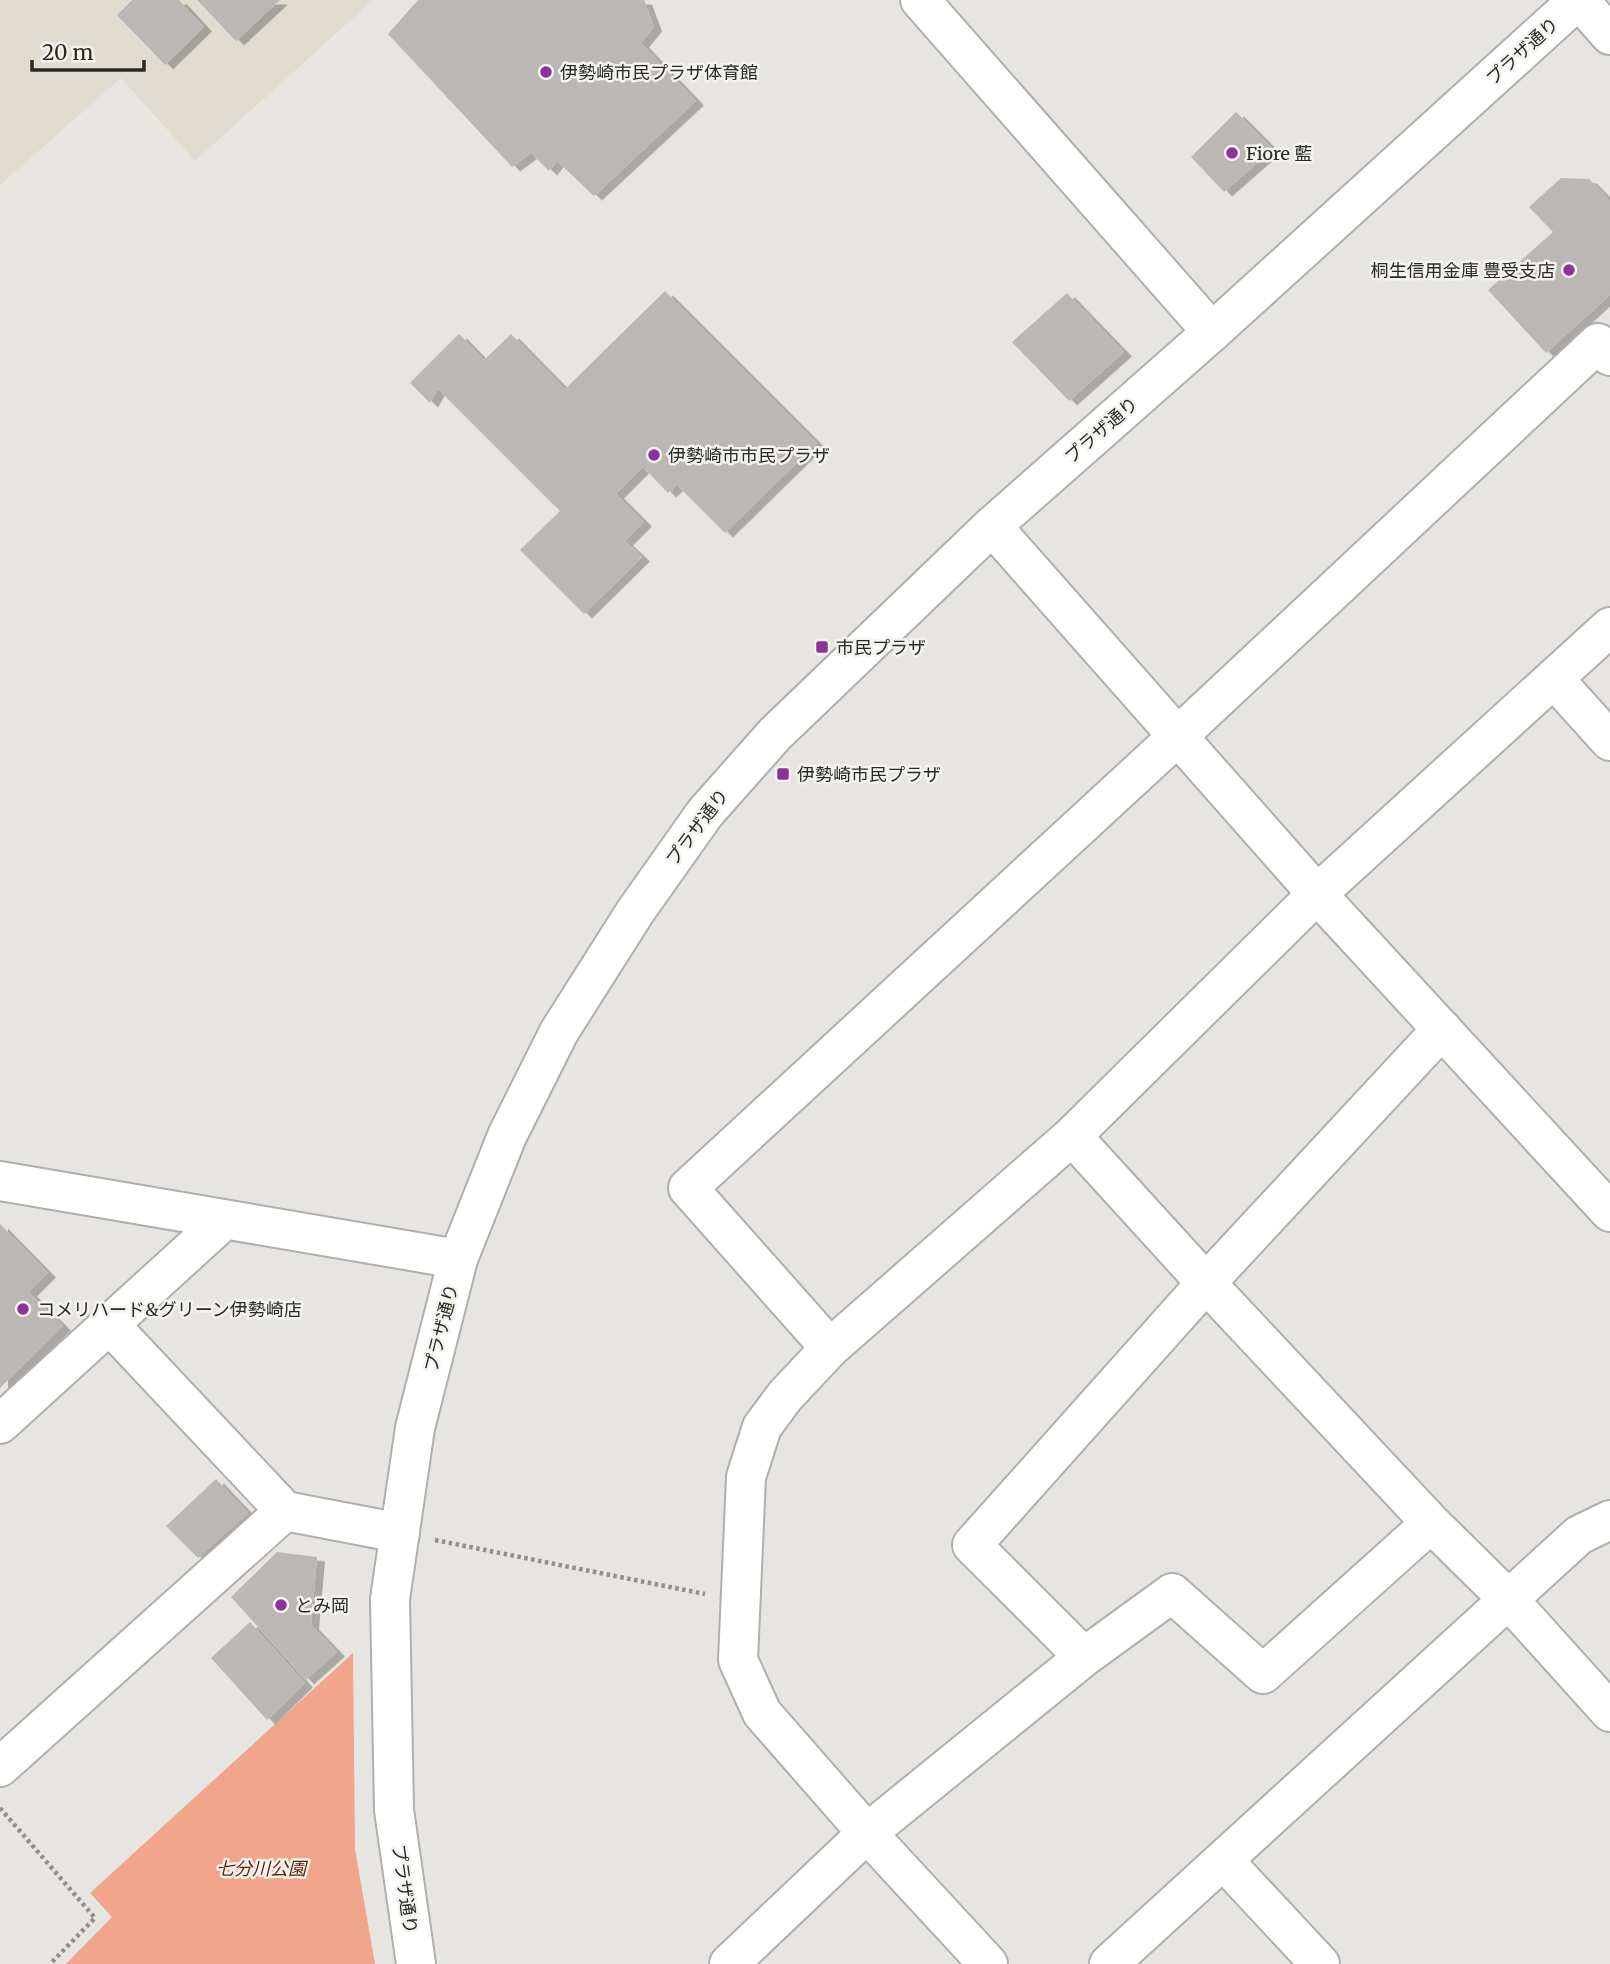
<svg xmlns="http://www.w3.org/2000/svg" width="1610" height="1964" font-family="Merriweather,'Noto Sans JP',serif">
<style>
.built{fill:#e0ddd0}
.green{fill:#f1a58b}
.building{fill:#bbb7b4;filter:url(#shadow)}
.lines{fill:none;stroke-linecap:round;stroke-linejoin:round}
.street-casing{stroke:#b1afab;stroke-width:42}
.secondary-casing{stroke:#b1afab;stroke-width:42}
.path{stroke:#8f8e8b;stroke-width:4.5;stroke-dasharray:3.5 3.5;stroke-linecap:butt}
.street{stroke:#fff;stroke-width:38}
.secondary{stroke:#fff;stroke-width:38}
.poi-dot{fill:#8e319c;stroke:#f4f3ee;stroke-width:2.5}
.labels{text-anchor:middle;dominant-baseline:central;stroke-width:5;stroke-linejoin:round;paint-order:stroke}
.street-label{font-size:18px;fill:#292927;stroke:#f4f3ee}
.poi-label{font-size:18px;fill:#292927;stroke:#f4f3ee;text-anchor:start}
.park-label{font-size:18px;font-style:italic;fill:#601d00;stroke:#f4f3ee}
</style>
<defs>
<filter id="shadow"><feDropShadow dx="8" dy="4.5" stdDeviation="0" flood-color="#0004"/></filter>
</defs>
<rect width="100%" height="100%" fill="#e7e5e1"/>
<path class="built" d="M 0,0 L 373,0 L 195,161 L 121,78 L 0,185 Z"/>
<path class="green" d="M 353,1653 L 355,1849 L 375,1964 L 66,1964 L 112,1917 L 90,1893 Z"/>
<path class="building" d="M 132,0 L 179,0 L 204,27 L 165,65 L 117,15 Z
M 197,0 L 280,0 L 236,41 Z
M 418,0 L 644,0 L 654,27 L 641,43 L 696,101 L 594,196 L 557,161 L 549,171 L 531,153 L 512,167 L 388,34 Z
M 1236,112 L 1273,149 L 1224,192 L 1191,157 Z
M 1561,178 L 1589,179 L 1610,201 L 1610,295 L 1546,353 L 1488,290 L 1553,232 L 1529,207 Z
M 665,291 L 817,443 L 725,533 L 677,485 L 668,493 L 643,467 L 616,494 L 644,522 L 625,541 L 642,557 L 584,614 L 520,550 L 560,511 L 438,389 L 430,403 L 410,383 L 459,334 L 484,360 L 511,334 L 565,389 Z
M 1067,293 L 1124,352 L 1069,401 L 1012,342 Z
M 0,1224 L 48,1273 L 29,1292 L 63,1326 L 0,1388 Z
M 216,1479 L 248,1513 L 198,1558 L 166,1526 Z
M 277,1552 L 317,1557 L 311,1625 L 337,1652 L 306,1680 L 231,1597 Z
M 250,1622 L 305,1683 L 267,1720 L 211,1658 Z"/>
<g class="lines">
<g class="street-casing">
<path id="street" d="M 920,0 L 1212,332
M 992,526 L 1317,894 L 1610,1212
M 1554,679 L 1610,741
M 1072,1136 L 1206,1283 L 1431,1523 L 1508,1599 L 1610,1712
M 0,1181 L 458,1259
M 109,1324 L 285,1511 L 400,1533
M 830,1348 L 688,1188 L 1178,736 L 1598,343 L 1610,356
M 0,1424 L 224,1220
M 1084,1657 L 1172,1593 L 1263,1674 L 1431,1523
M 0,1767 L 285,1511
M 1223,1860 L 1320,1964
M 729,1964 L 867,1833 L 1084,1657 L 972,1545 L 1206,1283 L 1442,1029
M 988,1964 L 867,1833 L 762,1713 L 738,1660 L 746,1477 L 762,1427 L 785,1396 L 830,1348 L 1072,1136 L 1317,894 L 1610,627
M 1109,1964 L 1579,1535 L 1610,1520"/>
</g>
<g class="secondary-casing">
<path id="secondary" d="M 1579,0 L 1610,35
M 416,1964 L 394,1810 L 390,1599 L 415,1428 L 458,1259 L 507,1136 L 559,1032 L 635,912 L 705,813 L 775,734 L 992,526 L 1212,332 L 1578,0"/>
</g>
<path class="path" d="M 435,1540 L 705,1594
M 0,1808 L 95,1918 L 50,1964"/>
<use href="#street" class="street"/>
<use href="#secondary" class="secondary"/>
</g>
<g class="poi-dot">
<circle cx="546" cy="72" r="7"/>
<circle cx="1232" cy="153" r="7"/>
<circle cx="1569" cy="270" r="7"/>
<circle cx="654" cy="455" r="7"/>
<rect x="815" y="640" width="14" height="14" rx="3.5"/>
<rect x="776" y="767" width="14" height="14" rx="3.5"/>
<circle cx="23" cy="1309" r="7"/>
<circle cx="281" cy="1605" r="7"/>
</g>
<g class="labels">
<g class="street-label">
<text transform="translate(1522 51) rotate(-42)">プラザ通り</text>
<text transform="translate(1101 430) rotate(-41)">プラザ通り</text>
<text transform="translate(697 827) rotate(-53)">プラザ通り</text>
<text transform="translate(441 1328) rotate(-76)">プラザ通り</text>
<text transform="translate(405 1889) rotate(82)">プラザ通り</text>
</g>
<g class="poi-label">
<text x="560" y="72">伊勢崎市民プラザ体育館</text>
<text x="1246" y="153">Fiore 藍</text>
<text x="1555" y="270" text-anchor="end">桐生信用金庫 豊受支店</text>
<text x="668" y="455">伊勢崎市市民プラザ</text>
<text x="836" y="647">市民プラザ</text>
<text x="797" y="774">伊勢崎市民プラザ</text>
<text x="37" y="1309">コメリハード&amp;グリーン伊勢崎店</text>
<text x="295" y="1605">とみ岡</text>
</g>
<g class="park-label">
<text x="261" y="1868">七分川公園</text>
</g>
</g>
<path d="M32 60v10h112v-10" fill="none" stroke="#292927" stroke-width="3.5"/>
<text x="42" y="60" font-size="21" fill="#292927" stroke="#f4f3ee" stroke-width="5" paint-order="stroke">20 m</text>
</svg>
